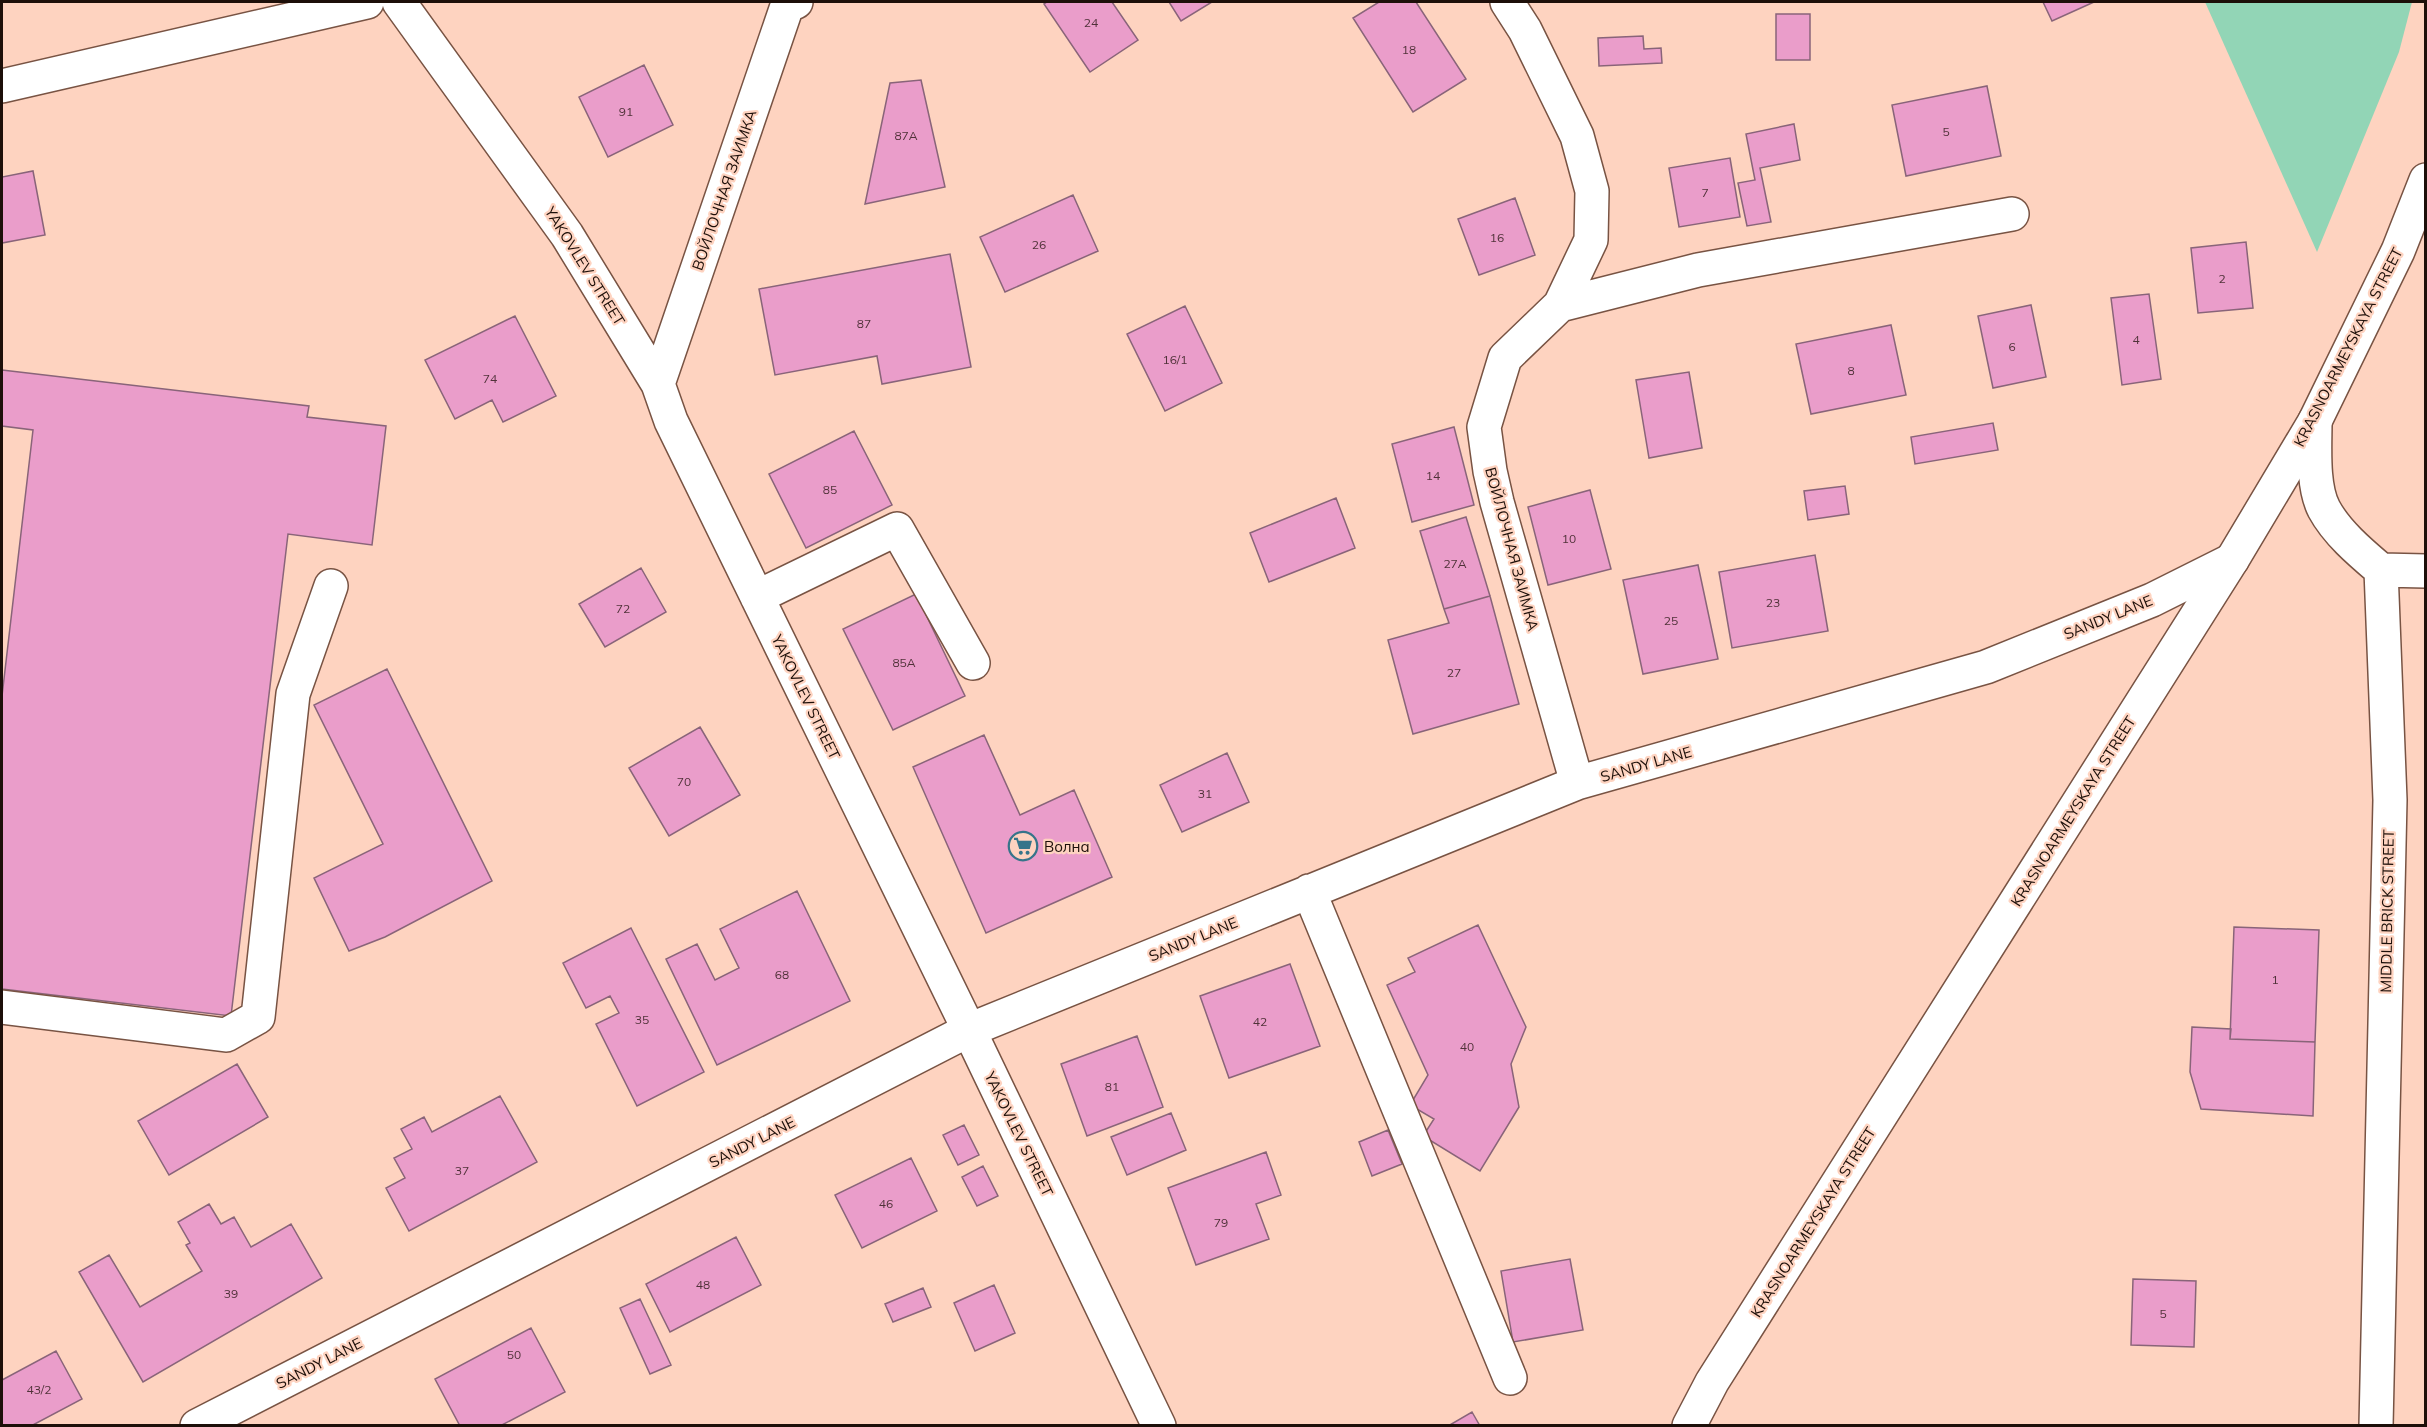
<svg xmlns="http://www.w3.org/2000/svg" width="2427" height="1427" font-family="Mulish,sans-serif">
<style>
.green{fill:#92d5b6}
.building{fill:#ea9dca;stroke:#896479;stroke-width:1.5}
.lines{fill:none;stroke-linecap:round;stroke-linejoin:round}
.minor-casing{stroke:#785343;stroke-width:36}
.major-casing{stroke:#785343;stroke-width:36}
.minor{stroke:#fff;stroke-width:33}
.major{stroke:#fff;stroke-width:33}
.labels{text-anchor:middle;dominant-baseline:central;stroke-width:4.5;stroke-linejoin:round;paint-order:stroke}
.number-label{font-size:12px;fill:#503239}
.street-label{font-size:15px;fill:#1d0f09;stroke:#fed3c0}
.poi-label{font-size:15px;fill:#1d0f09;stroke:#fed3c0;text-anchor:start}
</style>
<rect width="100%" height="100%" fill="#fed3c0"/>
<path class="green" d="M 2205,2 L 2412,2 L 2399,52 L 2317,252 Z"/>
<path class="building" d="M 1047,2 L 1112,2 L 1138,40 L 1090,72 L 1044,4 Z
M 1169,2 L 1212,2 L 1181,21 Z
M 1379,2 L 1416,2 L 1466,79 L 1413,112 L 1353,18 Z
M 2043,2 L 2094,2 L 2052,21 Z
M 1776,14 L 1810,14 L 1810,60 L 1776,60 Z
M 1643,36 L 1644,49 L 1661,48 L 1662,63 L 1599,66 L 1598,38 Z
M 644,65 L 673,125 L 608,157 L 579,97 Z
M 921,80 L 945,187 L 865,204 L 890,83 Z
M 1987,86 L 2001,156 L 1906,176 L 1892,105 Z
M 1794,124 L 1800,160 L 1760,168 L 1771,222 L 1747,226 L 1738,183 L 1755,180 L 1746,134 Z
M 1730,158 L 1740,217 L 1679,227 L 1669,168 Z
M 33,171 L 45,235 L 2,243 L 2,177 Z
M 1073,195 L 1098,251 L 1005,292 L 980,237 Z
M 1515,198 L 1535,255 L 1479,275 L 1458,219 Z
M 2246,242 L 2253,308 L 2198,313 L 2191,248 Z
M 950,254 L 971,367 L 882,384 L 877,356 L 775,375 L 759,289 Z
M 2149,294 L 2161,379 L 2122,385 L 2111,298 Z
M 2031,305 L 2046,377 L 1993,388 L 1978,316 Z
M 1185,306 L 1222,383 L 1165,411 L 1127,334 Z
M 515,316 L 556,396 L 503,422 L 492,400 L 455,419 L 425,360 Z
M 1891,325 L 1906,395 L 1811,414 L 1796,344 Z
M 2,370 L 309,406 L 307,417 L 386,426 L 372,545 L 288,534 L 231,1016 L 2,989 L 2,696 L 33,430 L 2,426 Z
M 1689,372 L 1702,448 L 1649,458 L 1636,380 Z
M 1993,423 L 1998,450 L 1915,464 L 1911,437 Z
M 1454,427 L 1474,505 L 1412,522 L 1392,444 Z
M 854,431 L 892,505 L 806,548 L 769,474 Z
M 1845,486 L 1849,514 L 1808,520 L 1804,491 Z
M 1590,490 L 1611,569 L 1548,585 L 1528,507 Z
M 1336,498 L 1355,548 L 1269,582 L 1250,533 Z
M 1466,517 L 1490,596 L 1444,609 L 1420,531 Z
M 1815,555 L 1828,631 L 1732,648 L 1719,572 Z
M 1698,565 L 1718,659 L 1643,674 L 1623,580 Z
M 641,568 L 666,612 L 605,647 L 579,604 Z
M 916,594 L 965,696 L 893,730 L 843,629 Z
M 1490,596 L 1519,704 L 1413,734 L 1388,640 L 1449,623 L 1444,609 Z
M 387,669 L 492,881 L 385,937 L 349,951 L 314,878 L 383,844 L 314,705 Z
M 700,727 L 740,795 L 669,836 L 629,768 Z
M 984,735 L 1020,815 L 1074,790 L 1112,877 L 986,933 L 913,767 Z
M 1227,753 L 1249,802 L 1182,832 L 1160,785 Z
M 797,891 L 850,1001 L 717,1065 L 666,959 L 697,944 L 715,980 L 739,968 L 720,929 Z
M 1478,925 L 1526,1027 L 1511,1064 L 1519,1107 L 1480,1171 L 1423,1136 L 1434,1119 L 1410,1105 L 1428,1075 L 1387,985 L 1415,972 L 1408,958 Z
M 2234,927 L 2319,930 L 2315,1042 L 2230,1039 Z
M 631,928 L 704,1072 L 637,1106 L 596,1024 L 619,1013 L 610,996 L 586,1008 L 563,963 Z
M 1290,964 L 1320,1046 L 1229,1078 L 1200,996 Z
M 2192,1027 L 2231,1029 L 2230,1039 L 2315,1042 L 2313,1116 L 2201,1109 L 2190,1072 Z
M 1137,1036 L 1163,1107 L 1087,1136 L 1061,1064 Z
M 237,1064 L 268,1117 L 169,1175 L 138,1121 Z
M 500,1096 L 537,1162 L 409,1231 L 386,1188 L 405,1178 L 394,1158 L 412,1149 L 401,1129 L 424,1117 L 432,1132 Z
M 1171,1113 L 1186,1150 L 1127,1175 L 1111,1137 Z
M 964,1125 L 979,1155 L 958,1165 L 943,1135 Z
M 1388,1130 L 1402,1164 L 1372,1176 L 1359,1142 Z
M 1266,1152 L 1281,1195 L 1256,1204 L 1269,1239 L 1196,1265 L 1168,1188 Z
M 911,1158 L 937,1211 L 862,1248 L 835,1195 Z
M 983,1166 L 998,1196 L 977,1206 L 962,1177 Z
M 209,1204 L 221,1224 L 234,1217 L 251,1247 L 291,1224 L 322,1278 L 143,1382 L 79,1272 L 109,1255 L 140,1307 L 202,1271 L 186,1245 L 190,1243 L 178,1222 Z
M 736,1237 L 761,1285 L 670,1332 L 646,1284 Z
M 1570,1259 L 1583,1330 L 1513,1342 L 1501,1271 Z
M 2133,1279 L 2196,1281 L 2194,1347 L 2131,1345 Z
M 994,1285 L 1015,1333 L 975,1351 L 954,1303 Z
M 923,1288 L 931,1307 L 893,1322 L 885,1304 Z
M 640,1299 L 671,1365 L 650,1374 L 620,1308 Z
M 531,1328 L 565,1392 L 500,1426 L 460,1426 L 435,1379 Z
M 56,1351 L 82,1399 L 31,1426 L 2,1426 L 2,1380 Z
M 1472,1412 L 1480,1426 L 1448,1426 Z"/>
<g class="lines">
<g class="minor-casing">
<path id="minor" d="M 399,2 L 567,235 L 658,384 L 671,421 L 969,1030 L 1159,1426
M 1507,2 L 1525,30 L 1577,136 L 1592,191 L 1591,240 L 1560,305 L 1505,358 L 1484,427 L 1490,471 L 1497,502 L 1577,783
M 2,86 L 367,2
M 1560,305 L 1698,270 L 2012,214
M 658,384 L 787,6 L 796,2
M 2315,421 C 2315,447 2312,486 2324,509 C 2337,533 2361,553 2381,570 L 2390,800 L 2376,1426
M 2381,570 L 2426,571
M 757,597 L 897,529 L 973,663
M 1309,891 L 1510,1378
M 2,1007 L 226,1035 L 258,1017 L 293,694 L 331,586
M 197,1426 L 969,1030 L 1577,783 L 1986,667 L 2152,600 L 2232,560"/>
</g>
<g class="major-casing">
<path id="major" d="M 1689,1426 L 1712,1382 L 2232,560 L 2315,421 L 2398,251 L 2426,180"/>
</g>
<use href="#minor" class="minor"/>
<use href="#major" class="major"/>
</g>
<defs>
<g id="supermarket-ring" transform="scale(1.5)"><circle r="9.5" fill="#fed3c0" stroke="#36748a" stroke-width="1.5"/><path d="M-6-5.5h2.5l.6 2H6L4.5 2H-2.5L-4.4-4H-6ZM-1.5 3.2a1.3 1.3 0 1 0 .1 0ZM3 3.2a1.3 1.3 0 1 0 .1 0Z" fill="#36748a"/></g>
</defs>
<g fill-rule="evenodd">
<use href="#supermarket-ring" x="1023" y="846"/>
</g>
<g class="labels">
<g class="number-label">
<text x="1091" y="22">24</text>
<text x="1409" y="49">18</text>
<text x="626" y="111">91</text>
<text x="1946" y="131">5</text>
<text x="906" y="135">87А</text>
<text x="1705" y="192">7</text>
<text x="1497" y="237">16</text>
<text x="1039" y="244">26</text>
<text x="2222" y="278">2</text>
<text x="864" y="323">87</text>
<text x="2136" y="339">4</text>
<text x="2012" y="346">6</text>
<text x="1175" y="359">16/1</text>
<text x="1851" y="370">8</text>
<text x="490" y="378">74</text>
<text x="1433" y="475">14</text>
<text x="830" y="489">85</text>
<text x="1569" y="538">10</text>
<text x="1455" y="563">27А</text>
<text x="1773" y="602">23</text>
<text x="623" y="608">72</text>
<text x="1671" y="620">25</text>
<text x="904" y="662">85А</text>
<text x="1454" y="672">27</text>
<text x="684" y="781">70</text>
<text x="1205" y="793">31</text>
<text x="782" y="974">68</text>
<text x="2275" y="979">1</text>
<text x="642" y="1019">35</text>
<text x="1260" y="1021">42</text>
<text x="1467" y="1046">40</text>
<text x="1112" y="1086">81</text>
<text x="462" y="1170">37</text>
<text x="886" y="1203">46</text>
<text x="1221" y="1222">79</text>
<text x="703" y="1284">48</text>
<text x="231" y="1293">39</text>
<text x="2163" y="1313">5</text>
<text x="514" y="1354">50</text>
<text x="39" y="1389">43/2</text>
</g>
<g class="street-label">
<text transform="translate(724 190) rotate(-71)">ВОЙЛОЧНАЯ ЗАИМКА</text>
<text transform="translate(585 266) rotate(58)">YAKOVLEV STREET</text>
<text transform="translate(2348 347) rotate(-63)">KRASNOARMEYSKAYA STREET</text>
<text transform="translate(1512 549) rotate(75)">ВОЙЛОЧНАЯ ЗАИМКА</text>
<text transform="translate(2108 617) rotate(-22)">SANDY LANE</text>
<text transform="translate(806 697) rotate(64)">YAKOVLEV STREET</text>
<text transform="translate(1646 764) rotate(-16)">SANDY LANE</text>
<text transform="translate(2073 811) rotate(-58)">KRASNOARMEYSKAYA STREET</text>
<text transform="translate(2387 911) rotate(-89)">MIDDLE BRICK STREET</text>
<text transform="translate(1193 939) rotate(-22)">SANDY LANE</text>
<text transform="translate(1019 1134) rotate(64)">YAKOVLEV STREET</text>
<text transform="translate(752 1142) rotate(-27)">SANDY LANE</text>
<text transform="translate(1813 1222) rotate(-58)">KRASNOARMEYSKAYA STREET</text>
<text transform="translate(319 1363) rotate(-27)">SANDY LANE</text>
</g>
<g class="poi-label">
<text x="1044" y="846">Волна</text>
</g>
</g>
<rect width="2427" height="1427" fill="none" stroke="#1d0f09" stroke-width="6"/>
</svg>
